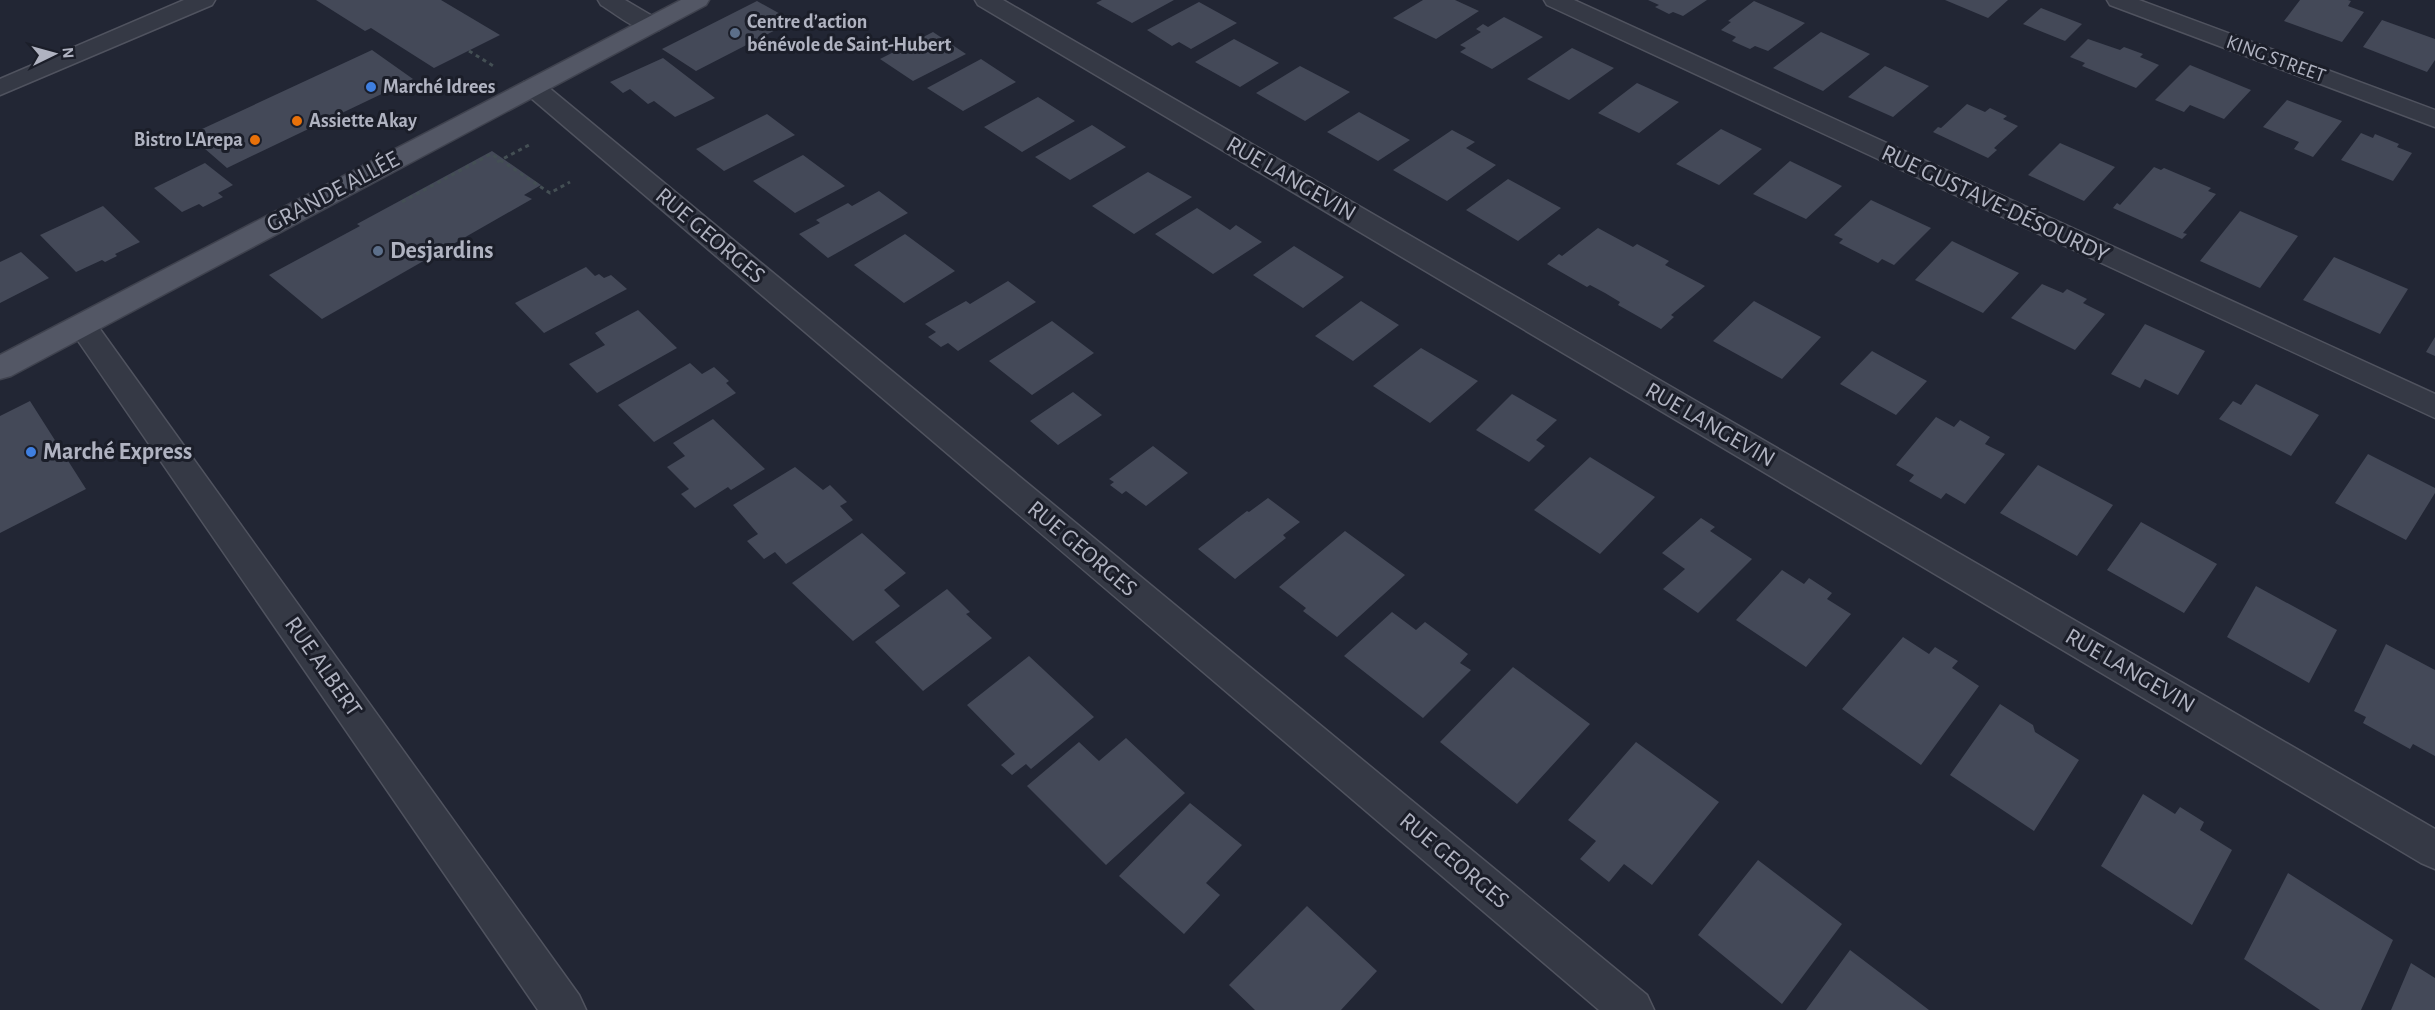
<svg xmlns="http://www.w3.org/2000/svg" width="2435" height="1010" font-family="'Alegreya Sans',sans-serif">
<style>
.building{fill:#444958}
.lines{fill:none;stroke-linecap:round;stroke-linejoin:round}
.minor-casing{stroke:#50535f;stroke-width:3}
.major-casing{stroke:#3f424e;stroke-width:3}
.path{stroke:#444f54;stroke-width:3;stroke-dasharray:4 4;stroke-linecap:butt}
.minor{fill:#353945;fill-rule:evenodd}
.major{fill:#535765;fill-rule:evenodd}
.service-dot{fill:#5c6f8a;stroke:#1b1e29;stroke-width:2}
.shop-dot{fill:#3f7fe0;stroke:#1b1e29;stroke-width:2}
.food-dot{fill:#e8710a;stroke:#1b1e29;stroke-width:2}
.labels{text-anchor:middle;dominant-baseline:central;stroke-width:6;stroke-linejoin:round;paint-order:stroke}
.far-poi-label{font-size:20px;font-weight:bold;fill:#b0b3c1;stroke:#1b1e29;text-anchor:start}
.far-street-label{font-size:20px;fill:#b0b3c1;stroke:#1b1e29}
.street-label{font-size:24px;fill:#b0b3c1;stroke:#1b1e29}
.poi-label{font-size:24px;font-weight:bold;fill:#b0b3c1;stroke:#1b1e29;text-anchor:start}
</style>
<rect width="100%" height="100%" fill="#222634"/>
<path class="building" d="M 316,0 L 441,0 L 500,35 L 434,68 L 371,28 L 365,31 Z
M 1102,0 L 1174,0 L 1132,23 L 1096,3 Z
M 1423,0 L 1455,0 L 1479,11 L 1436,39 L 1393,18 Z
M 1648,0 L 1707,0 L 1683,16 L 1673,12 L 1669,14 L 1655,7 L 1659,5 Z
M 1945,0 L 2008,0 L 1988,18 Z
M 2300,0 L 2348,0 L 2351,1 L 2348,6 L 2364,12 L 2342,42 L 2284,21 Z
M 757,1 L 793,21 L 696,71 L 662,49 Z
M 1754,1 L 1805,23 L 1768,51 L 1755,46 L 1750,49 L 1732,41 L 1736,37 L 1721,30 L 1731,22 L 1728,21 Z
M 1199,2 L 1237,23 L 1191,49 L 1179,42 L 1172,46 L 1147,30 Z
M 2041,8 L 2082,24 L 2065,41 L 2023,24 Z
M 1504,17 L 1543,37 L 1492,69 L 1460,52 L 1466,48 L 1460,45 L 1481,32 L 1476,29 L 1483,24 L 1488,27 Z
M 2382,20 L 2435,39 L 2435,60 L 2427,72 L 2363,47 Z
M 933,32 L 966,54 L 913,81 L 880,59 Z
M 1821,32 L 1870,54 L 1823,91 L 1773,68 Z
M 1234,39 L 1279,63 L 1240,87 L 1195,62 Z
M 2088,39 L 2120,50 L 2124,47 L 2143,54 L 2140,57 L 2159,65 L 2136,88 L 2082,66 L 2085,63 L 2070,57 Z
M 1572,48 L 1614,68 L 1569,100 L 1527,79 Z
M 372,50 L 413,79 L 227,168 L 189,135 Z
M 663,58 L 715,98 L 675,117 L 654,101 L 648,104 L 630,89 L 623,93 L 610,82 Z
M 981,59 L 1016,82 L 963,111 L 927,88 Z
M 2190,65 L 2251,90 L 2224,119 L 2190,105 L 2184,112 L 2155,100 Z
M 1300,66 L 1350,92 L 1305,121 L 1256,93 Z
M 1885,66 L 1929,86 L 1893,117 L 1848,97 Z
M 1637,83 L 1679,102 L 1639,133 L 1598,113 Z
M 1038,97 L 1075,121 L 1022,152 L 984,127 Z
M 2287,100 L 2342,121 L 2313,157 L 2294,149 L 2299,142 L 2263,127 Z
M 1967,104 L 1985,112 L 1990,108 L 2007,116 L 2003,119 L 2018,126 L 1994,148 L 1997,150 L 1988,158 L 1933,132 L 1938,127 L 1941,128 Z
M 1359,112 L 1410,140 L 1378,161 L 1327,132 Z
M 767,114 L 795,135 L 724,171 L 696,149 Z
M 1092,125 L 1126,147 L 1070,180 L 1035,157 Z
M 1721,129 L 1762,149 L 1719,185 L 1676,164 Z
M 1452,130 L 1475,142 L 1466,148 L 1496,165 L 1447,201 L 1393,170 Z
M 2361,133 L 2373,138 L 2375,134 L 2399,144 L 2397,147 L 2412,153 L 2393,181 L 2341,160 Z
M 2060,143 L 2115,167 L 2084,201 L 2028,175 Z
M 492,151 L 541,185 L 524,195 L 532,199 L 322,319 L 269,275 L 360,226 L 357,224 Z
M 803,155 L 845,186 L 795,213 L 753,181 Z
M 1790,161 L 1842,186 L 1806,219 L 1753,194 Z
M 205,163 L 233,185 L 218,193 L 223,197 L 203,207 L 199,204 L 182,212 L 154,188 Z
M 2154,167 L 2161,170 L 2164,168 L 2211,188 L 2208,191 L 2216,194 L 2183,233 L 2187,234 L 2182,239 L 2113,208 L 2117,203 L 2120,205 Z
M 1148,172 L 1192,197 L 1134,234 L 1092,206 Z
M 1508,179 L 1561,208 L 1518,241 L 1466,210 Z
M 879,191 L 908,213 L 828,258 L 799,234 L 820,223 L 816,220 L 848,203 L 852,206 Z
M 1871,200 L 1931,228 L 1894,265 L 1882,259 L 1878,263 L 1839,243 L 1843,239 L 1834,235 Z
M 103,206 L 140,242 L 115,254 L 117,256 L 105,262 L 102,260 L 76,272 L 40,235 Z
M 1197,208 L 1230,230 L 1236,225 L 1262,242 L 1213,274 L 1155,234 Z
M 2240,211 L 2298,236 L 2260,288 L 2200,261 Z
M 1598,228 L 1633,247 L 1637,244 L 1669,261 L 1665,265 L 1705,286 L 1671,315 L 1674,317 L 1661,329 L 1618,305 L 1620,302 L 1605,293 L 1590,285 L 1587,287 L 1547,264 L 1559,254 L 1562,256 Z
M 905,234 L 955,271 L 904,303 L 854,265 Z
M 1952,241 L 2019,273 L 1983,313 L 1915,280 Z
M 1294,246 L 1344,277 L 1303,308 L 1253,275 Z
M 21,252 L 49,278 L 0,303 L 0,262 Z
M 2334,257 L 2408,289 L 2380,334 L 2303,300 Z
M 586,267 L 595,276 L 599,274 L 604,278 L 611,275 L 627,289 L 544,333 L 515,303 Z
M 1008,281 L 1036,302 L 958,351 L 948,343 L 941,347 L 928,337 L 936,332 L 925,324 L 966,301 L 970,304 Z
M 2042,284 L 2063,293 L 2067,289 L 2087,299 L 2083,303 L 2105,314 L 2075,350 L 2011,318 Z
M 1361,301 L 1399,325 L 1353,361 L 1315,336 Z
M 1754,301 L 1821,337 L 1782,379 L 1713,341 Z
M 638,310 L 677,348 L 597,393 L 569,364 L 605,345 L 595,333 Z
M 1052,321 L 1094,353 L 1032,395 L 989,361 Z
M 2145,324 L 2205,351 L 2178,395 L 2145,379 L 2140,388 L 2111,374 Z
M 2435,337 L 2435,356 L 2426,352 Z
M 1421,348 L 1478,381 L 1430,423 L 1373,386 Z
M 1872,351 L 1927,381 L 1896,415 L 1840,384 Z
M 690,363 L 702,374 L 714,367 L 729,381 L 726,383 L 736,393 L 654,442 L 618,405 Z
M 2256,384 L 2319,415 L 2291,456 L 2219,419 L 2233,401 L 2241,405 Z
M 1073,392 L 1102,415 L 1058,445 L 1030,421 Z
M 1512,394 L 1557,420 L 1536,440 L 1545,446 L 1529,462 L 1476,430 Z
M 30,401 L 86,489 L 0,533 L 0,416 Z
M 1936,417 L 1954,427 L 1960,420 L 1990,437 L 1985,444 L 2005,454 L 1965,504 L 1946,493 L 1941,499 L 1909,481 L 1914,475 L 1896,465 Z
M 713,419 L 765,469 L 731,490 L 728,487 L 695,508 L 681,494 L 689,489 L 667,467 L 685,456 L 673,443 Z
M 1153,446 L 1188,473 L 1146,506 L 1126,491 L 1122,494 L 1110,485 L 1114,482 L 1109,479 Z
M 2368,454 L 2435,488 L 2435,493 L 2406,540 L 2335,503 Z
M 1590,457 L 1655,497 L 1600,554 L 1534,510 Z
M 2038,465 L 2113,505 L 2077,556 L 2000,513 Z
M 795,467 L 823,490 L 830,485 L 847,502 L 840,506 L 853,520 L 786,564 L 775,552 L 764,559 L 747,541 L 758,534 L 733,505 Z
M 1268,498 L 1300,522 L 1283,535 L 1286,538 L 1235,579 L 1198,549 L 1247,511 L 1249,512 Z
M 1701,518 L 1715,527 L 1710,531 L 1752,559 L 1698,613 L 1663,589 L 1685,569 L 1662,553 Z
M 2141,522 L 2217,564 L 2184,613 L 2107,570 Z
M 1345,531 L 1405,575 L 1337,637 L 1303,611 L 1306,608 L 1279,587 Z
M 862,533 L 906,573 L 884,590 L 900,606 L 853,641 L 792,583 Z
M 1782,570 L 1804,584 L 1809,578 L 1832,593 L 1827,599 L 1851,614 L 1806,667 L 1736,620 Z
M 2256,586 L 2337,630 L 2309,683 L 2227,637 Z
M 947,589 L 970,612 L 966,614 L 992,638 L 923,691 L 875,642 Z
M 1392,612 L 1416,630 L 1425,622 L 1468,654 L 1460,663 L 1471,670 L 1423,718 L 1344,656 Z
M 1903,637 L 1929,654 L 1935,647 L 1958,661 L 1952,668 L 1979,686 L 1921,765 L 1842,709 Z
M 2386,644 L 2435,670 L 2435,756 L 2413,744 L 2410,749 L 2363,723 L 2366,717 L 2354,711 Z
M 1029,656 L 1094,717 L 1031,769 L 1026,764 L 1012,775 L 1001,765 L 1015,754 L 967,705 Z
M 1513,667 L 1590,724 L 1517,804 L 1440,742 Z
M 2000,704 L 2033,725 L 2035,732 L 2079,760 L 2034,831 L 1950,775 Z
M 1126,738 L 1185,793 L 1106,865 L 1027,786 L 1079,742 L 1099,761 Z
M 1636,742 L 1719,802 L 1652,885 L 1624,864 L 1609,882 L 1580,859 L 1596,841 L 1568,820 Z
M 2143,794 L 2175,814 L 2180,807 L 2204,822 L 2200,830 L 2232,850 L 2192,925 L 2101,866 Z
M 1190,803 L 1242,845 L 1206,883 L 1220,895 L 1184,934 L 1119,876 Z
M 1758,860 L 1842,924 L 1782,1004 L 1698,935 Z
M 2288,873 L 2393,940 L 2361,1010 L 2320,1010 L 2244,959 Z
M 1307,906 L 1377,971 L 1341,1010 L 1255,1010 L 1229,985 Z
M 1850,950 L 1929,1010 L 1806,1010 Z
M 2411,963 L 2435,978 L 2435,1010 L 2391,1010 Z"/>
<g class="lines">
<g class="minor-casing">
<path id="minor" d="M 184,0 L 215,0 L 212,5 L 0,95 L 0,79 Z
M 598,0 L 625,0 L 659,20 L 663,25 L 659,30 C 639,35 618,15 601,5 Z
M 975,0 L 1003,0 L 2435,829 L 2435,869 L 2421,863 L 978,5 Z
M 1544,0 L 1574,0 L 2435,394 L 2435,418 L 1547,5 Z
M 2107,0 L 2139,0 L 2435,110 L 2435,127 L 2110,5 Z
M 533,80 L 542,82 L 1647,995 L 1654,1010 L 1599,1010 L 524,92 L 521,87 L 524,82 Z
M 82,315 L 92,318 L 579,995 L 586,1010 L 538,1010 L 72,332 L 67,325 L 72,318 Z"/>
</g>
<g class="major-casing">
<path id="major" d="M 681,0 L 709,0 L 706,5 L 11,376 L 0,379 L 0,355 Z"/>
</g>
<path class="path" d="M 469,51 L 495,67
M 497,162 L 529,145
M 402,202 L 491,154 L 550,193 L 570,182"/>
<use href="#minor" class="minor"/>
<use href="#major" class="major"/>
</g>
<g class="service-dot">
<circle cx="735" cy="33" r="6"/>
<circle cx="378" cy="251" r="6"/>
</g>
<g class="shop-dot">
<circle cx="371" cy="87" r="6"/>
<circle cx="31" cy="452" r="6"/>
</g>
<g class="food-dot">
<circle cx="297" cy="121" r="6"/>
<circle cx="255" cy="140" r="6"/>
</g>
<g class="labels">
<g class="far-poi-label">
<text x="747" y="22">Centre d’action<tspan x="747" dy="23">bénévole de Saint-Hubert</tspan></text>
<text x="383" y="87">Marché Idrees</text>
<text x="309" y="121">Assiette Akay</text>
<text x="243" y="140" text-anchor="end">Bistro L'Arepa</text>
</g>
<g class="far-street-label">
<text transform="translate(2276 59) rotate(20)">KING STREET</text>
</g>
<g class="street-label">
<text transform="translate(1291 179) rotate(30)">RUE LANGEVIN</text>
<text transform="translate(333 192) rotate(-28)">GRANDE ALLÉE</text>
<text transform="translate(1995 204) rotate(25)">RUE GUSTAVE-DÉSOURDY</text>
<text transform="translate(710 236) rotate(40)">RUE GEORGES</text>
<text transform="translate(1710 425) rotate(30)">RUE LANGEVIN</text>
<text transform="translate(1082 549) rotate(40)">RUE GEORGES</text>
<text transform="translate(323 667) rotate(55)">RUE ALBERT</text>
<text transform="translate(2130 671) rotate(30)">RUE LANGEVIN</text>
<text transform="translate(1454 861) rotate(40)">RUE GEORGES</text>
</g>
<g class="poi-label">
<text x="390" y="251">Desjardins</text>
<text x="43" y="452">Marché Express</text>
</g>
</g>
<g transform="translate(54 54) rotate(85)" stroke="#1b1e29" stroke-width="4.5" paint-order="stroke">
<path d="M0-4.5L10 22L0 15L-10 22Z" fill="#b0b3c1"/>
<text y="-9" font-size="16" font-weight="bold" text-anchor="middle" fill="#b0b3c1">N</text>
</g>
</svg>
